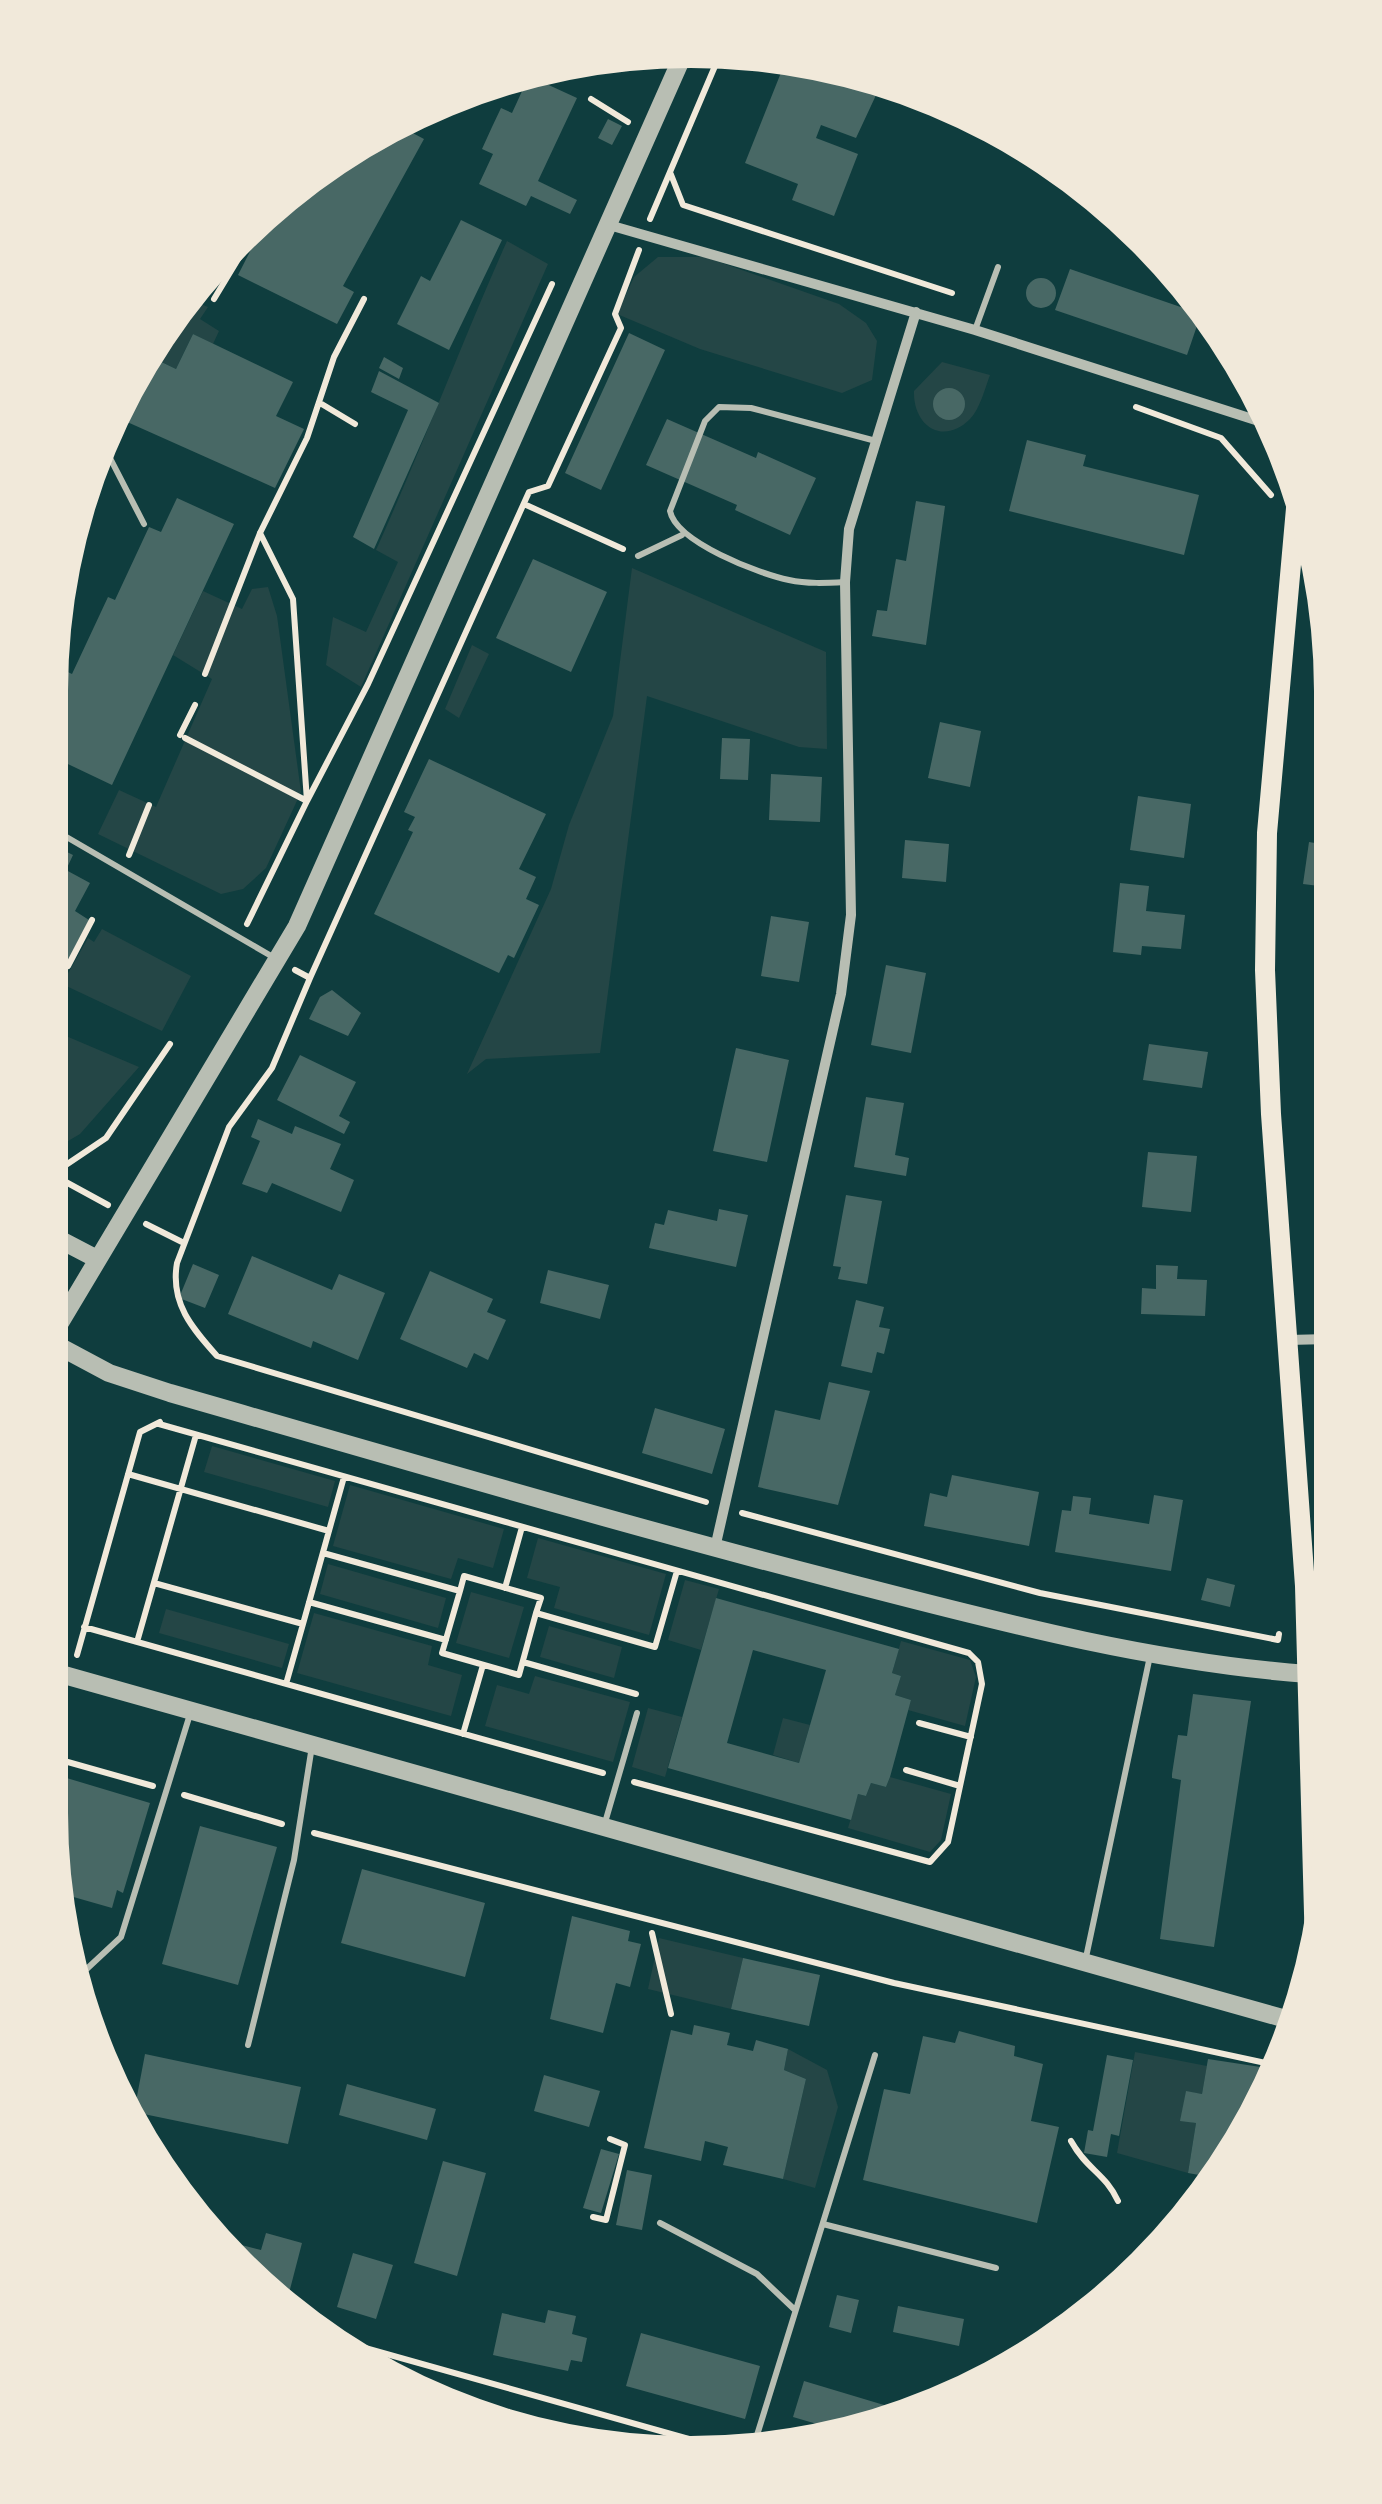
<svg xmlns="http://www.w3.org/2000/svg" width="1382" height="2504" font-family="Roboto,sans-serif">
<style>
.green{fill:#244646}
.building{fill:#486865;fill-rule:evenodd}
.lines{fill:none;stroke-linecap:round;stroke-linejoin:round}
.path{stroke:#f1e9da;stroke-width:6}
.service{stroke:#b8beb3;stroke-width:6}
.minor{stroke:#b8beb3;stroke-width:10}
.tertiary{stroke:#b8beb3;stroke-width:18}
.secondary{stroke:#f1e9da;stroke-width:20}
</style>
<rect width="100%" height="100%" fill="#0f3d3e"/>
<path class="green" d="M 507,241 L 548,264 L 361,687 L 326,665 L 333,617 L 366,632 L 398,562 L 376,550 C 422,448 461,344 507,241 Z
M 658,257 L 705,257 L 839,304 L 866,323 L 877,341 L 872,380 L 842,393 L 700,349 L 617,314 L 634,277 Z
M 196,302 L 208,307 L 200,319 L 219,331 L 213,344 L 193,334 L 176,369 L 149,356 Z
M 942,362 L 990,375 C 985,388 980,409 970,419 C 943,446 913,426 914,391 Z
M 632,568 L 826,652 L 827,749 L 799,747 L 647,696 L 600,1053 L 486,1059 L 467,1074 L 551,889 L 569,825 L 613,716 Z
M 268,587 L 277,616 L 301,792 L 266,868 L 243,889 L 221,894 L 98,834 L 119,790 L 156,807 L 212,679 L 173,655 L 203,591 L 242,609 L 252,589 Z
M 472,645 L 489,654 L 459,718 L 445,709 Z
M 102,929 L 191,976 L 162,1031 L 62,984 L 88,938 L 94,942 Z
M 66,1036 L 139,1067 L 80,1134 L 51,1151 L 51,1062 Z
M 212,1446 L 335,1481 L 328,1507 L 204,1472 Z
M 350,1485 L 504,1529 L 493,1568 L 458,1558 L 451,1579 L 333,1546 Z
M 538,1538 L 666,1574 L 649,1635 L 554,1608 L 560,1587 L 527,1578 Z
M 328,1564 L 446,1598 L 438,1628 L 320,1594 Z
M 685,1580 L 719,1589 L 701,1650 L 668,1640 Z
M 471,1592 L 524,1607 L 509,1658 L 456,1643 Z
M 166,1609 L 289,1644 L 282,1668 L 159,1633 Z
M 314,1613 L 432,1646 L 428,1665 L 462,1675 L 451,1716 L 297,1673 Z
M 549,1626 L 622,1647 L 614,1678 L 540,1657 Z
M 901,1641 L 970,1660 L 976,1677 L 965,1726 L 908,1710 L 911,1700 L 895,1695 L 901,1676 L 892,1673 Z
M 535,1676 L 630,1702 L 613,1762 L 485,1726 L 497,1685 L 529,1694 Z
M 648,1708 L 682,1717 L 665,1777 L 632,1767 Z
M 783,1718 L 810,1725 L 799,1763 L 773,1755 Z
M 890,1777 L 951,1794 L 941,1840 L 930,1852 L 848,1828 L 858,1794 L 866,1796 L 871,1783 L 886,1787 Z
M 659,1938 L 743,1958 L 731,2009 L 648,1989 Z
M 788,2049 L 827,2070 L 838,2107 L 815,2188 L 783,2179 L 806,2079 L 784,2070 Z
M 1135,2052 L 1207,2066 L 1202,2094 L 1186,2092 L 1181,2120 L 1196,2123 L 1188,2173 L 1117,2153 Z"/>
<path class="building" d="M 786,60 L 877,93 L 856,138 L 821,125 L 816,138 L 858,154 L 834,216 L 792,200 L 798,184 L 745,163 Z
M 529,76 L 577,98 L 538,181 L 577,200 L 570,214 L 531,196 L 526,206 L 479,184 L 493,154 L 482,149 L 492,127 L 501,108 L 512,113 Z
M 608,119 L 622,126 L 612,145 L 598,138 Z
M 407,130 L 424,139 L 343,286 L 354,292 L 337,324 L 238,275 L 264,224 L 300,183 Z
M 461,220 L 502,240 L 449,350 L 397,324 L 421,276 L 430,281 Z
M 1070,269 L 1201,314 L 1187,355 L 1055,310 Z
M1026 293a15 15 0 1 1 30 0a15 15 0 1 1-30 0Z
M 629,333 L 665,350 L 601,490 L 565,473 Z
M 193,334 L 293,382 L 276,416 L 304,429 L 275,488 L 116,417 L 136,371 L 149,356 L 176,369 Z
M 384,357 L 403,368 L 399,379 L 379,368 Z
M 379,371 L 439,403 L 374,549 L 353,537 L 408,410 L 371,392 Z
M933 404a16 16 0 1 1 32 0a16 16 0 1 1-32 0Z
M 667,419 L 756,458 L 758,452 L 816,478 L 790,535 L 735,510 L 737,505 L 646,465 Z
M 1027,440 L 1086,455 L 1083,466 L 1199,495 L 1184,555 L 1009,511 Z
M 177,498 L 234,524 L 112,785 L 51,756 L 51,675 L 55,666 L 72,674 L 108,597 L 115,600 L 149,527 L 161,532 Z
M 916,501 L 945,506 L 926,645 L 872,636 L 877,610 L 887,611 L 896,559 L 906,561 Z
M 68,546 L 83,553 L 62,596 L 68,599 L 57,623 Z
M 533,559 L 607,592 L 571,672 L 496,638 Z
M 940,722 L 981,731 L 970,787 L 928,778 Z
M 1320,731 L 1327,731 L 1327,772 L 1318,771 Z
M 722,738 L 750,739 L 748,780 L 720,779 Z
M 429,759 L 546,814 L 519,869 L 536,877 L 526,899 L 539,905 L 514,958 L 508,955 L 499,973 L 374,914 L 413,832 L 408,830 L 415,817 L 404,812 Z
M 771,774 L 822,777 L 820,822 L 769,820 Z
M 1138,796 L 1191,804 L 1184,858 L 1130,850 Z
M 905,840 L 949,844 L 946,882 L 902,878 Z
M 1309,842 L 1327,845 L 1327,887 L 1303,884 Z
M 51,844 L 73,855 L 66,870 L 90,883 L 75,911 L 89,920 L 51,993 Z
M 1120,883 L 1149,886 L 1146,911 L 1185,915 L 1181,949 L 1142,946 L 1141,955 L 1113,952 Z
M 771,916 L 809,922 L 799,982 L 761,976 Z
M 886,965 L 926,973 L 911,1053 L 871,1045 Z
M 332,990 L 361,1013 L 348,1036 L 309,1019 L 320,997 Z
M 1149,1044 L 1208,1052 L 1202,1088 L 1143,1080 Z
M 736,1048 L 789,1060 L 767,1162 L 713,1151 Z
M 300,1055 L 356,1082 L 339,1116 L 350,1122 L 344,1134 L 277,1100 Z
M 866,1097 L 904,1103 L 895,1155 L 909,1158 L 906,1176 L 854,1167 Z
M 258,1119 L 292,1134 L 295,1126 L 341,1144 L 330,1169 L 354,1180 L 341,1212 L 272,1183 L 267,1193 L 242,1184 L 260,1141 L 251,1137 Z
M 1148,1152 L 1197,1156 L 1191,1212 L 1142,1207 Z
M 846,1195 L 882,1201 L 867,1284 L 838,1279 L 841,1267 L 833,1266 Z
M 719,1209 L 748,1215 L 736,1267 L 649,1248 L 655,1223 L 664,1225 L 668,1210 L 717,1221 Z
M 252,1256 L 332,1290 L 339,1274 L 385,1293 L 358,1360 L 313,1341 L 311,1348 L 228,1314 Z
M 193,1264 L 219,1275 L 205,1308 L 179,1298 Z
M 1156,1265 L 1178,1266 L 1177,1279 L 1207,1280 L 1205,1316 L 1141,1314 L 1142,1288 L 1156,1289 Z
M 548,1270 L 609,1285 L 600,1319 L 540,1303 Z
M 430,1271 L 493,1299 L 487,1312 L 506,1320 L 488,1360 L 474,1353 L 467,1368 L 400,1339 Z
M 856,1300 L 884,1307 L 879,1327 L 890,1329 L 884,1354 L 877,1352 L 872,1373 L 841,1366 Z
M 829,1382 L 870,1391 L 838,1505 L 758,1487 L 775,1410 L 820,1420 Z
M 655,1408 L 725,1429 L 712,1474 L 642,1453 Z
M 952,1475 L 1039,1492 L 1029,1546 L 924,1526 L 930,1493 L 947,1497 Z
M 1154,1495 L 1183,1500 L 1171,1571 L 1055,1552 L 1062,1510 L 1071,1511 L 1073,1496 L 1091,1498 L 1089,1514 L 1149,1524 Z
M 1207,1578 L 1235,1585 L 1230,1607 L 1201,1600 Z
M 716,1598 L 899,1649 L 892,1673 L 901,1676 L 895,1695 L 911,1700 L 890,1777 L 886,1787 L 871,1783 L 866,1796 L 858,1794 L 851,1820 L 668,1768 ZM 753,1650 L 826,1670 L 799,1763 L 727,1743 Z
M 1193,1694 L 1251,1701 L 1214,1947 L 1160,1939 L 1181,1780 L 1172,1778 L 1172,1774 L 1178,1735 L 1187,1736 Z
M 50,1773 L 150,1803 L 123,1893 L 117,1890 L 112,1908 L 63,1894 L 62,1864 L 50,1813 Z
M 200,1826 L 277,1847 L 238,1985 L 162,1964 Z
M 362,1869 L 485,1903 L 465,1977 L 341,1943 Z
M 572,1916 L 630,1931 L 628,1941 L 641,1944 L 630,1987 L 616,1983 L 603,2033 L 550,2019 Z
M 743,1958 L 820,1975 L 809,2026 L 731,2009 Z
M 694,2025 L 730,2033 L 727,2045 L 753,2051 L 756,2040 L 788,2049 L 784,2070 L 806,2079 L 783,2179 L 723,2165 L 728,2147 L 705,2141 L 701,2161 L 644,2148 L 671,2030 L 692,2035 Z
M 959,2031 L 1015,2046 L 1014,2056 L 1043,2064 L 1031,2121 L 1059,2127 L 1037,2223 L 863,2180 L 884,2089 L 910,2094 L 923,2036 L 955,2043 Z
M 145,2054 L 301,2087 L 288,2144 L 134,2112 Z
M 1107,2055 L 1133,2060 L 1119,2136 L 1111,2134 L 1107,2157 L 1084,2153 L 1088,2130 L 1093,2131 Z
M 1208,2059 L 1273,2069 L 1246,2133 L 1210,2177 L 1188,2173 L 1196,2123 L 1180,2121 L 1186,2091 L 1202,2094 Z
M 544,2075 L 600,2091 L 589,2127 L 534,2111 Z
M 347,2084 L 436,2109 L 427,2140 L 339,2115 Z
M 601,2149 L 619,2154 L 601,2213 L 583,2208 Z
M 443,2161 L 486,2173 L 457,2276 L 414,2263 Z
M 627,2170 L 652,2175 L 642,2230 L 616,2225 Z
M 266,2233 L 302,2243 L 288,2297 L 222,2240 L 261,2250 Z
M 353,2253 L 393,2265 L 376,2319 L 337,2307 Z
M 837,2295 L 859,2300 L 851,2333 L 829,2327 Z
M 898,2306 L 964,2319 L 959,2346 L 893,2332 Z
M 548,2310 L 576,2316 L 572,2334 L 587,2338 L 582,2362 L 571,2360 L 568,2371 L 493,2355 L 502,2313 L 545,2323 Z
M 641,2333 L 760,2366 L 745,2419 L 626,2386 Z
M 804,2381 L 894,2408 L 891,2416 L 834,2429 L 793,2417 Z"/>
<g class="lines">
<path class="path" d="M 591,99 L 628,122
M 670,172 L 683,205 L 952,293
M 650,219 L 718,59
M 214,299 L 249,241
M 320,403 L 355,424
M 1136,407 L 1221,438 L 1271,495
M 524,504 L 623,549
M 260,533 L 293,599 L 307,801 L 368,684 L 552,284
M 205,674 L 260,533 L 307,438 L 334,357 L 364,299
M 180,735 L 195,705
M 185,738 L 307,801 L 247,924
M 129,855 L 149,805
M 68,966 L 92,920
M 295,970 L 310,978 L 529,492 L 548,486 L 621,328 L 615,314 L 639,250
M 310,978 L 272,1068 L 229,1127 L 177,1263 C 170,1303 192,1328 217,1356 L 706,1502
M 51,1175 L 106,1138 L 170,1044
M 53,1175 L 108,1205
M 146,1224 L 184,1243
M 159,1424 L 969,1653 L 978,1662 L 982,1684 L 948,1842 L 930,1862 L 634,1782
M 128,1474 L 329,1531
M 742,1513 L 1040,1593 L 1278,1640 L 1279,1634
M 323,1553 L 460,1591 L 464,1576 L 541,1598 L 536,1613 L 655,1647 L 677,1571
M 154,1583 L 303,1624 L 344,1477
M 505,1588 L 522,1527
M 460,1591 L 442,1653 L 519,1675 L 536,1613
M 309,1602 L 446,1640
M 84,1627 L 603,1773
M 137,1642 L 196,1435
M 77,1655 L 140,1432 L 160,1422
M 523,1662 L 636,1694
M 286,1684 L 303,1624
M 919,1723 L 971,1737
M 463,1734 L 483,1665
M 50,1747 L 65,1696
M 50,1757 L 153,1786
M 906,1770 L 960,1786
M 184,1795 L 282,1824
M 314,1833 L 894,1983 L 1275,2065
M 652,1933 L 671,2014
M 1071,2141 C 1087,2170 1105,2173 1118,2201
M 593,2217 L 606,2220 L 625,2145 L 610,2139
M 326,2337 L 735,2452"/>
<path class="service" d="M 975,330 L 998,267
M 101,455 L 110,458 L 144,524
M 638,556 L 682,535
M 845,582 C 826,583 807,584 789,580 C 759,574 676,542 670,511 L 705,421 L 719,407 L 751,408 L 876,441
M 51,828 L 273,957
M 604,1826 L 637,1713
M 1314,1840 L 1331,1840
M 1085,1962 L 1150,1656
M 77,1978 L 121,1937 L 191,1711
M 248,2045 L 294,1860 L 312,1746
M 660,2223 L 757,2274 L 795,2310
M 823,2224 L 996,2268
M 753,2448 L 875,2055"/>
<path class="minor" d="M 609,225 L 975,330 L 1268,424
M 1288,1340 L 1329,1339
M 715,1548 L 841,994 L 851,915 L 845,582 L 849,529 L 916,312"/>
<path class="tertiary" d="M 51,1235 L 97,1259
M 51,1338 L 297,926 L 680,62
M 51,1342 L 109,1373 L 170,1393 C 393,1457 616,1523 841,1581 C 996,1621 1148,1662 1308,1674
M 50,1671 L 1293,2021"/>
<path class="secondary" d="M 1298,486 L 1267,833 L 1265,970 L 1271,1114 L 1305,1586 L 1315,1949"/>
</g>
<path d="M0 0H1382V2504H0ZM691 68H691A623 623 0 0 1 1314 691V1813A623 623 0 0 1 691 2436H691A623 623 0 0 1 68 1813V691A623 623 0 0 1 691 68Z" fill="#f1e9da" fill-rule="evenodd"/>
</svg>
